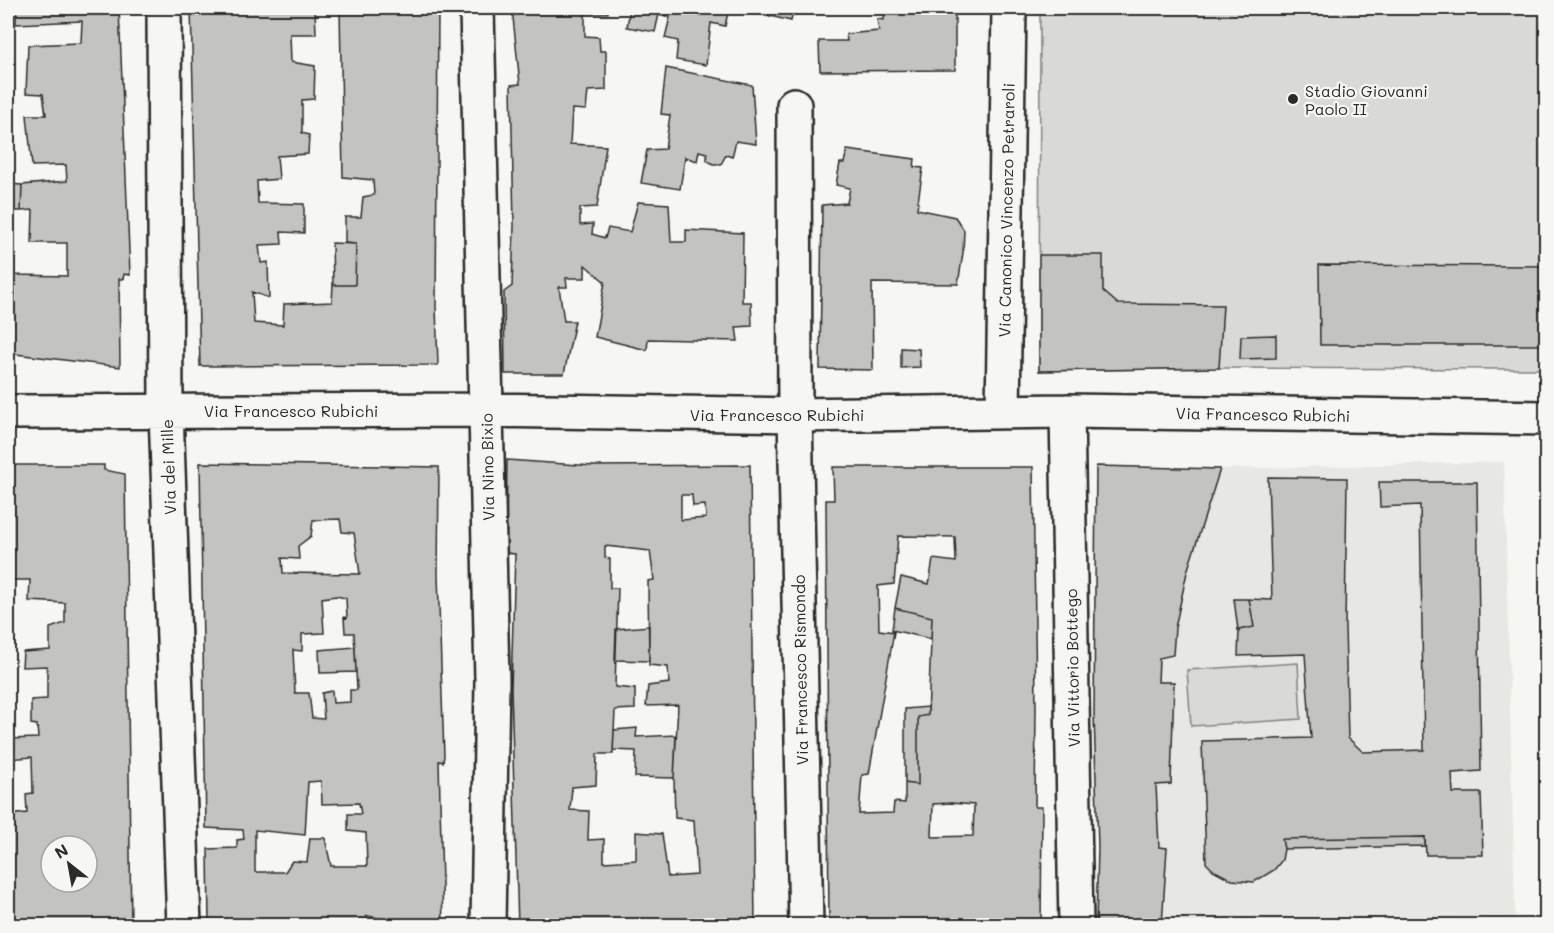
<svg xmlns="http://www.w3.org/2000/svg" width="1554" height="933" font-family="Mali,sans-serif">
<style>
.built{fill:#e7e7e3}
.green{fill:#d9d9d5;stroke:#828280;stroke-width:1.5}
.building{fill:#c3c3c0;stroke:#2b2b2b;stroke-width:1.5;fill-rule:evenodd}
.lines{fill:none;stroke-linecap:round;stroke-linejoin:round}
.minor-casing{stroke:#2b2b2b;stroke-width:38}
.minor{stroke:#f6f6f2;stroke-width:33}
.poi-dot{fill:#2b2b2b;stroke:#f6f6f2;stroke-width:2}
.labels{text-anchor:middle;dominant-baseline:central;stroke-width:4.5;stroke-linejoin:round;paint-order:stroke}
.poi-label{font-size:16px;fill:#2b2b2b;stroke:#f6f6f2;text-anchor:start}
.street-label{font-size:16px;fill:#2b2b2b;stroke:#f6f6f2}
</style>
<rect width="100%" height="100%" fill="#f6f6f2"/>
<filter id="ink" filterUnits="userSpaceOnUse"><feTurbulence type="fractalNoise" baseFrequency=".0167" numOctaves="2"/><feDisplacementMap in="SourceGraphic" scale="12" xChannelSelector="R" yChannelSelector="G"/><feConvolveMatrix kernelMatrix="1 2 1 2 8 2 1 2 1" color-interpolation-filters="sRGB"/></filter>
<g filter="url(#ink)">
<path class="built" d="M 1504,462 L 1515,916 L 1162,925 L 1167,848 L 1159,847 L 1156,785 L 1171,783 L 1174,682 L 1158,682 L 1159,658 L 1173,655 L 1175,628 L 1187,572 L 1220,469 Z"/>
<path class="green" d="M 1040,8 L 1546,8 L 1546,369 L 1219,368 L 1039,371 Z
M 1298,663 L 1301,719 L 1191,726 L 1187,670 Z"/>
<path class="building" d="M 16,8 L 119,8 L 130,275 L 124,274 L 123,279 L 119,279 L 120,367 L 8,353 L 8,262 L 13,261 L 14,275 L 67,276 L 67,243 L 32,243 L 33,210 L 21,211 L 22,185 L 67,181 L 66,165 L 32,166 L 27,115 L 46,115 L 43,94 L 26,93 L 28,45 L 81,43 L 82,21 L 16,24 Z
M 191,8 L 315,8 L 316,34 L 290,34 L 291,62 L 315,66 L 314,99 L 302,100 L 302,133 L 309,135 L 308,154 L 277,156 L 279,179 L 257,181 L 258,203 L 304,204 L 304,233 L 281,232 L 282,244 L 259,245 L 261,263 L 268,262 L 269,298 L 252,292 L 254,323 L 283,325 L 284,304 L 332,302 L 333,285 L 355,285 L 356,244 L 345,243 L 345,217 L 361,217 L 363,197 L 374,195 L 373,180 L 343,177 L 340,8 L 438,8 L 436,307 L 438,365 L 200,366 Z
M 512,8 L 608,8 L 608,13 L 585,13 L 585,36 L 599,37 L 600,51 L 606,51 L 606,90 L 588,91 L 586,110 L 572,109 L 570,144 L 606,146 L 597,207 L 580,208 L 580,225 L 593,224 L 592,234 L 605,238 L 608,228 L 630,232 L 638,202 L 669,204 L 671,242 L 686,242 L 686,230 L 743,233 L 742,302 L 751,302 L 752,326 L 736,327 L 738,341 L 648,339 L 647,350 L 595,337 L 605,282 L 585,265 L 585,278 L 566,278 L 567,287 L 559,287 L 564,321 L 575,321 L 564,374 L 505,374 L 504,292 L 512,286 L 514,226 L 511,85 L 520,84 Z
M 630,8 L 729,8 L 725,26 L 711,23 L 706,65 L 676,60 L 678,41 L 665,38 L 670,17 L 659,14 L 655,32 L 627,27 Z
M 738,8 L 794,8 L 791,21 Z
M 914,8 L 955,8 L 955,70 L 820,71 L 819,41 L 847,41 L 846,34 L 879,31 L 877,19 L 884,20 L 885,13 L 914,11 Z
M 666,68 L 752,85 L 756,144 L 736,141 L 732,157 L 726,155 L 721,164 L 713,164 L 707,160 L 707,153 L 699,151 L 697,161 L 685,157 L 680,189 L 641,183 L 647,150 L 665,149 L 670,115 L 661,114 Z
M 847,150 L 915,159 L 914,167 L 923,168 L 917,209 L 955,217 L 964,230 L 963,253 L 958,284 L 872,283 L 873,370 L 820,369 L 822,205 L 847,203 L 850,188 L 836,185 L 840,163 L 844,163 Z
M 8,184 L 22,185 L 21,211 L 8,211 Z
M 332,243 L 356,244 L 355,285 L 333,285 Z
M 1039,255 L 1103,255 L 1103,291 L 1118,304 L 1223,305 L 1219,368 L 1039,371 Z
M 1319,265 L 1546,266 L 1546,345 L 1320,345 Z
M 1276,335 L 1276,358 L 1240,359 L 1241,336 Z
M 901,348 L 919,349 L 920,367 L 901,368 Z
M 507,460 L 593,466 L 750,465 L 755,926 L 518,926 L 511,689 L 515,554 L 506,553 ZM 681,495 L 692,495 L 693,506 L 705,505 L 706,518 L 681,520 ZM 605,546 L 650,551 L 654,580 L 648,581 L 649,665 L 668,667 L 669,683 L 648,686 L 646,706 L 678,705 L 674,778 L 675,818 L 694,820 L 697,875 L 668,877 L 662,834 L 636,832 L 636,860 L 604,862 L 604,839 L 588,840 L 589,811 L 570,810 L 572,787 L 596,785 L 597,754 L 613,754 L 615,710 L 635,709 L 635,689 L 615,687 L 618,588 L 610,588 L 610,559 L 605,558 Z
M 200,463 L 439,467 L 438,575 L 444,756 L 443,762 L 439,761 L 443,926 L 424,926 L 367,916 L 366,926 L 209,926 L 208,849 L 237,848 L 237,840 L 244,839 L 243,830 L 206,828 ZM 340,519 L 342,532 L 354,533 L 360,574 L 283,573 L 282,558 L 299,559 L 298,546 L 311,536 L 313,520 ZM 336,596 L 346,598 L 347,618 L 344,617 L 345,633 L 354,633 L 357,690 L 350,690 L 350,702 L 333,703 L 332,691 L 322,693 L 324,719 L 312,718 L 309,693 L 295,693 L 293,650 L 302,651 L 302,634 L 324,633 L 322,598 ZM 321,781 L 322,804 L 359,803 L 361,814 L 348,814 L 348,831 L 366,833 L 367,866 L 331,866 L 325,838 L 310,838 L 307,862 L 292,861 L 285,872 L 255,872 L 255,830 L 305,835 L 308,782 Z
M 8,465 L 104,465 L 104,470 L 125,474 L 131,926 L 8,926 L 8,815 L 27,813 L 26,794 L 33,793 L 32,757 L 8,759 L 8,730 L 8,739 L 38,738 L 37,725 L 31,724 L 31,700 L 47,699 L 47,666 L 22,667 L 23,652 L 50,650 L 50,628 L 65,623 L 65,603 L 29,601 L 30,580 L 8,580 ZM 51,846 L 87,846 L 87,882 L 51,882 Z
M 1096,466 L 1220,469 L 1187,572 L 1175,628 L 1173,655 L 1159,658 L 1158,682 L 1174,682 L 1171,784 L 1156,785 L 1159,847 L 1167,848 L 1162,925 L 1096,925 L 1098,847 L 1094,715 Z
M 833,467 L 1033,467 L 1036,708 L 1035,807 L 1042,807 L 1041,926 L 829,926 L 826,500 L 834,500 ZM 898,536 L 955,537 L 956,562 L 933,559 L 929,584 L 901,577 L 895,608 L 932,617 L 928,715 L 918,717 L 918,785 L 905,783 L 905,803 L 894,802 L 893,813 L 859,814 L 862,775 L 869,774 L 894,632 L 879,630 L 878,586 L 894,584 ZM 951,803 L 974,805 L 973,836 L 932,837 L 933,804 Z
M 1268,477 L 1347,478 L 1345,627 L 1348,738 L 1363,752 L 1424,750 L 1420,505 L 1380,507 L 1379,482 L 1477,482 L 1481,771 L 1452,773 L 1453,793 L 1481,793 L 1483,855 L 1426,855 L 1425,837 L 1282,839 L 1284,849 L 1282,860 L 1274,870 L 1254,882 L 1232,880 L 1213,870 L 1206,863 L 1202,741 L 1311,738 L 1305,654 L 1238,656 L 1239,630 L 1254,627 L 1249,599 L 1272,600 Z
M 1234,599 L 1249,599 L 1254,627 L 1238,630 Z
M 895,608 L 932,617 L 931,639 L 892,630 Z
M 649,626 L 649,661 L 615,660 L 616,629 Z
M 355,647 L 356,672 L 320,673 L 319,650 Z
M 928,707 L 928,715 L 918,717 L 918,785 L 905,783 L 905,709 Z
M 637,728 L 636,737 L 676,735 L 674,778 L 635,777 L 636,751 L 613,750 L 614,730 Z
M 1425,837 L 1425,846 L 1284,849 L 1282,839 Z"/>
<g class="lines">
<g class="minor-casing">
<path id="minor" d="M 164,8 L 166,411 L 184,926
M 477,8 L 492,680 L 488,926
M 794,105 L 795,415 L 806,926
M 1067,411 L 1076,926
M 8,412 L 486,410 L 795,415 L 1067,411 L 1546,418
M 1003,412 L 1009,8"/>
</g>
<use href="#minor" class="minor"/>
</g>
</g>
<circle class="poi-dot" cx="1293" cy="99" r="6"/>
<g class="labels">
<g class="poi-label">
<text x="1305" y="90">Stadio Giovanni<tspan x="1305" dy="18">Paolo II</tspan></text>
</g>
<g class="street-label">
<text transform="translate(1006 210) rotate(-89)">Via Canonico Vincenzo Petraroli</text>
<text x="291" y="410">Via Francesco Rubichi</text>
<text x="777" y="414">Via Francesco Rubichi</text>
<text transform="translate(1263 414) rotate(1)">Via Francesco Rubichi</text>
<text transform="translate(168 467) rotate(-92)">Via dei Mille</text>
<text transform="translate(487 467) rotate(-91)">Via Nino Bixio</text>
<text transform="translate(1072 668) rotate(-91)">Via Vittorio Bottego</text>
<text transform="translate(800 670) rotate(-91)">Via Francesco Rismondo</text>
</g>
</g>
<rect width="1554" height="933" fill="none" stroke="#f6f6f2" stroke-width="30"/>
<rect x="15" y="15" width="1524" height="903" fill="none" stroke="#2b2b2b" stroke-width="2" filter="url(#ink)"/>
<g transform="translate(69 864) rotate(329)"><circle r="28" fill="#f6f6f2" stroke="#a5a5a2" stroke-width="1.5"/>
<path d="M0-4.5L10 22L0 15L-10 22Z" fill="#2b2b2b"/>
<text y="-9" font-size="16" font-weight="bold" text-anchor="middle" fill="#2b2b2b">N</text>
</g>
</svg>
